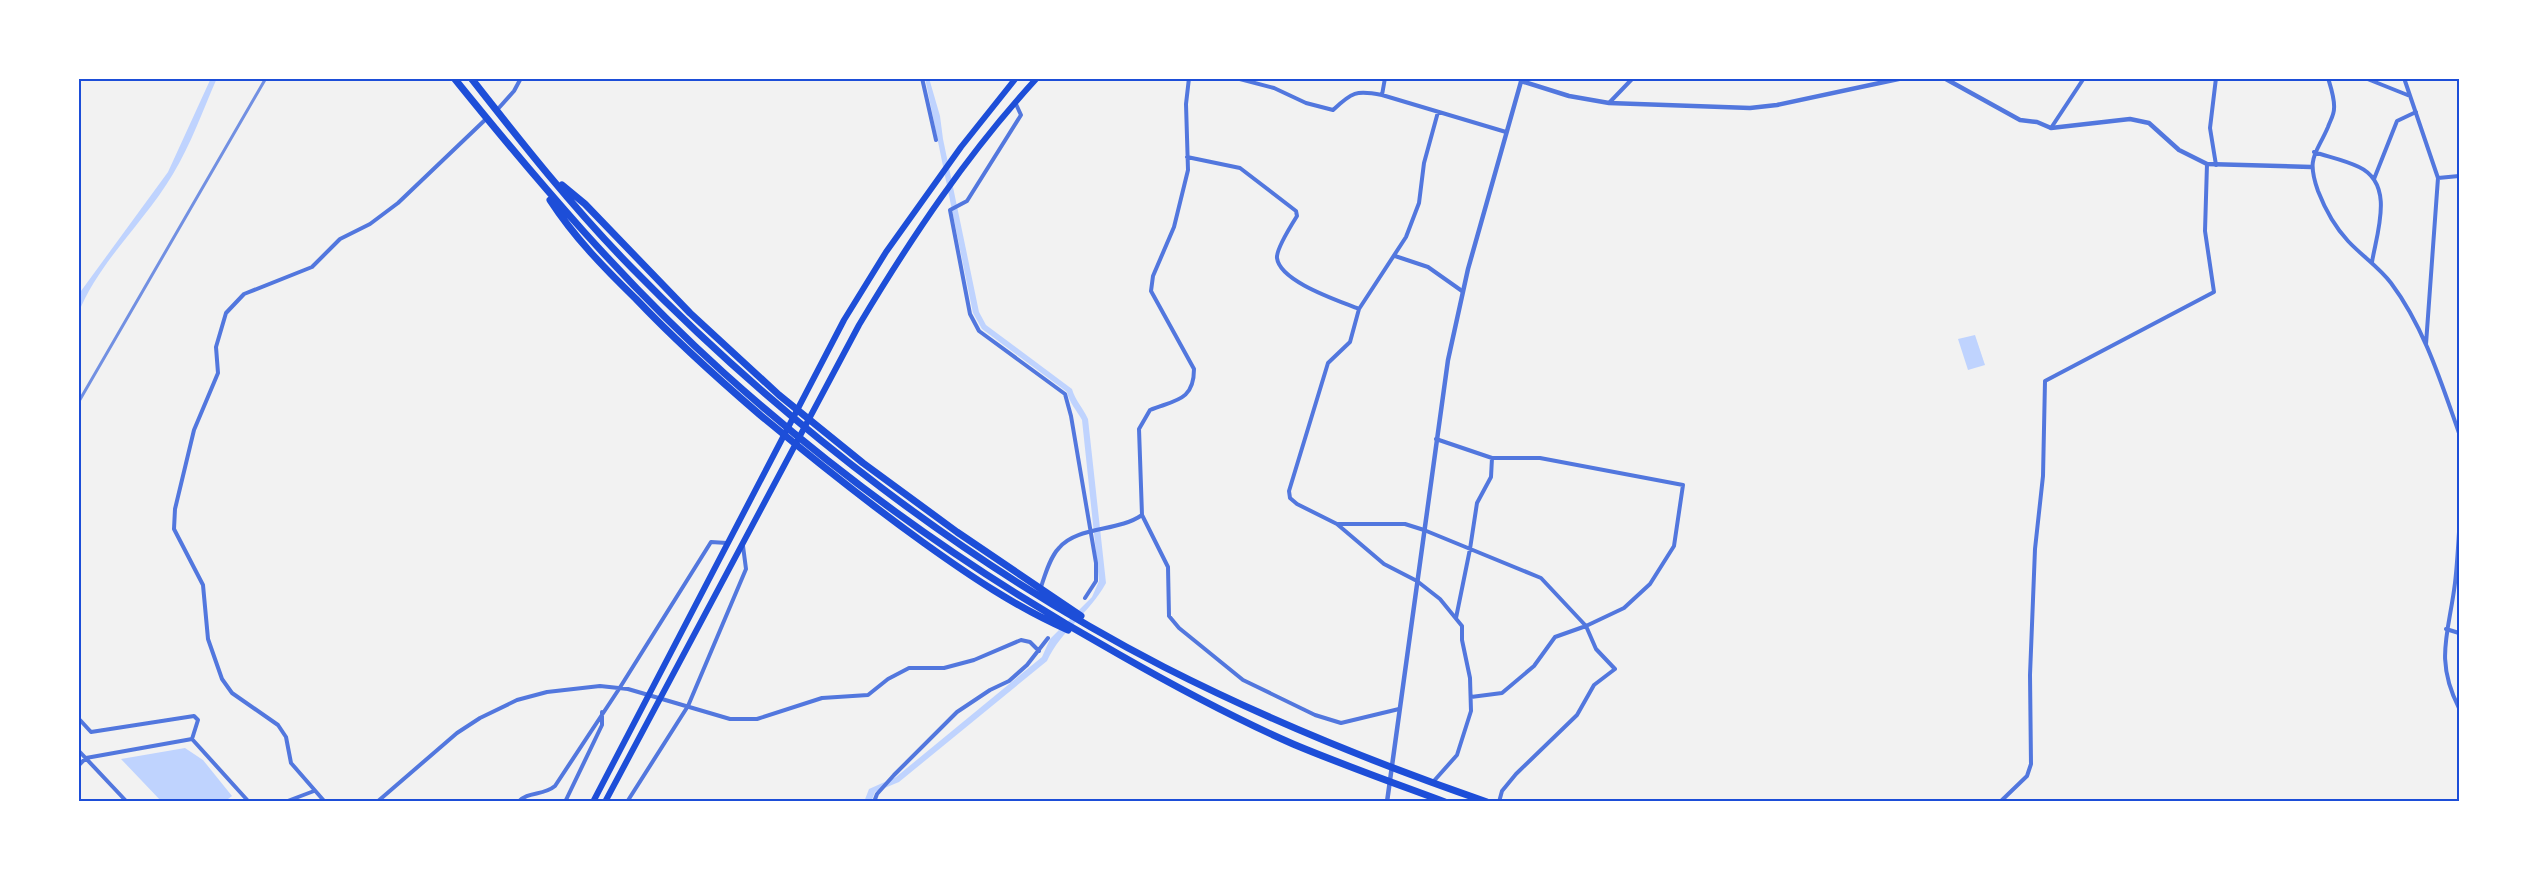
<svg xmlns="http://www.w3.org/2000/svg" width="2537" height="880" font-family="'Nunito Sans',sans-serif">
<style>
.water{fill:#bfd3fe}
.lines{fill:none;stroke-linecap:round;stroke-linejoin:round}
.minor{stroke:#5277de;stroke-width:4}
.tertiary{stroke:#5277de;stroke-width:4.5}
.primary{stroke:#1d4ed8;stroke-width:6}
.trunk{stroke:#1d4ed8;stroke-width:7}
.rail{stroke:#7290e2;stroke-width:3}
.neatline{fill:none;stroke:#1d4ed8;stroke-width:2}
</style>
<rect width="100%" height="100%" fill="#f2f2f2"/>
<path class="water" d="M 211,78 L 217,78 C 203,110 191,144 173,174 C 144,223 99,261 78,314 L 78,299 L 81,291 L 168,172 Z
M 925,78 L 929,78 L 940,116 L 943,139 L 979,312 L 986,325 L 1072,389 C 1075,400 1083,408 1088,419 L 1106,583 C 1089,614 1062,629 1047,661 L 899,782 L 875,792 L 871,802 L 864,802 L 869,789 L 896,777 L 1042,657 L 1050,639 L 1092,597 L 1099,581 L 1082,420 C 1077,411 1069,402 1067,392 L 982,329 L 973,313 Z
M 1975,335 L 1985,365 L 1968,370 L 1958,339 Z
M 185,748 L 203,760 L 232,796 L 224,802 L 162,802 L 121,759 Z"/>
<g class="lines">
<path class="minor" d="M 922,78 L 936,140
M 1236,78 L 1274,88 L 1306,103 L 1333,110 C 1352,92 1356,90 1382,95 L 1506,132
M 2216,78 L 2210,128 L 2216,165
M 2328,78 C 2331,88 2335,99 2334,109 C 2334,115 2330,121 2328,127 C 2316,155 2306,157 2318,191 C 2325,209 2335,227 2348,241 C 2362,256 2379,267 2391,283 C 2424,327 2441,382 2459,433
M 2365,78 L 2410,96
M 2404,78 L 2438,178 L 2426,344
M 1382,95 L 1385,78
M 1015,102 L 1021,115 L 967,201 L 950,210 L 970,314 L 979,331 L 1065,394 L 1071,416 L 1096,563 L 1096,581 L 1085,598
M 1609,103 L 1633,78
M 497,110 L 514,91 L 521,78
M 2051,128 L 2084,78
M 2314,152 C 2329,157 2345,160 2359,167 C 2395,184 2377,232 2372,262
M 1187,157 L 1240,168 L 1296,211 L 1297,216 C 1292,224 1276,249 1277,258 C 1280,282 1340,301 1359,309
M 2438,178 L 2459,176
M 2374,179 L 2397,121 L 2416,112
M 1395,256 L 1428,267 L 1462,291
M 1142,515 L 1168,567 L 1169,616 L 1179,628 L 1243,680 L 1315,715 L 1341,723 L 1399,709
M 1338,524 L 1405,524 L 1424,530 L 1541,578 L 1586,626 L 1624,608 L 1650,584 L 1674,546 L 1683,485 L 1540,458 L 1492,458 L 1436,439
M 2459,532 C 2458,549 2457,566 2455,583 C 2449,633 2434,659 2459,708
M 1041,587 C 1045,575 1050,557 1059,548 C 1077,526 1118,532 1142,515 L 1139,429 L 1150,410 C 1175,400 1194,401 1194,369 L 1151,291 L 1153,276 L 1174,227 L 1188,170 L 1186,104 L 1189,78
M 1456,618 L 1470,549 L 1477,503 L 1491,477 L 1492,458
M 2446,629 L 2459,633
M 1471,697 L 1502,693 L 1534,666 L 1555,637 L 1586,626 L 1596,649 L 1615,669 L 1594,685 L 1577,715 L 1516,774 L 1502,791 L 1499,802
M 80,720 L 91,732 L 194,716 L 198,720 L 192,739
M 78,728 L 79,719
M 78,750 L 127,802
M 78,766 L 86,758 L 192,739 L 249,802
M 1433,782 L 1457,755 L 1471,711 L 1470,678 L 1462,640 L 1462,626 L 1440,599 L 1417,581 L 1384,564 L 1337,524 L 1297,504 L 1290,498 L 1289,491 L 1328,363 L 1350,342 L 1359,309 L 1406,237 L 1419,203 L 1424,163 L 1438,112
M 285,802 L 314,791
M 325,802 L 291,763 L 286,737 L 278,725 L 232,693 L 222,679 L 208,639 L 203,585 L 174,529 L 175,509 L 194,430 L 218,373 L 216,347 L 226,313 L 244,294 L 312,267 L 340,239 L 370,224 L 398,203 L 486,119
M 377,802 L 457,733 L 480,718 L 517,700 L 547,692 L 600,686 L 628,689 L 730,719 L 757,719 L 822,698 L 868,695 L 888,679 L 909,668 L 944,668 L 974,660 L 1021,640 L 1030,642 L 1039,651
M 518,802 C 528,791 543,796 555,786 L 619,689 L 711,542 L 727,543
M 565,802 L 602,725 L 602,712
M 627,802 L 688,706 L 746,569 L 743,546
M 874,802 L 877,794 L 894,775 L 957,712 L 990,690 L 1009,681 L 1027,665 L 1048,638
M 2000,802 L 2027,776 L 2031,764 L 2030,675 L 2035,549 L 2043,476 L 2045,381 L 2214,292 L 2205,231 L 2207,164"/>
<path class="tertiary" d="M 1944,78 L 2020,120 L 2037,122 L 2051,128 L 2130,119 L 2149,123 L 2179,150 L 2207,164 L 2311,167
M 1521,81 L 1569,96 L 1609,103 L 1750,108 L 1777,105 L 1903,78
M 1387,802 L 1448,360 L 1468,269 L 1522,78"/>
<path class="primary" d="M 593,802 L 844,320 L 886,252 L 961,147 L 1016,78
M 605,802 L 859,325 C 911,238 968,153 1037,78"/>
<path class="trunk" d="M 454,78 C 538,182 624,283 724,373 C 845,482 978,576 1120,655 C 1176,687 1234,718 1293,744 C 1343,765 1394,783 1445,802
M 471,78 C 522,143 573,208 631,267 C 783,423 970,567 1164,667 C 1268,720 1377,764 1487,802
M 562,185 L 585,204 L 690,313 L 779,395 L 863,463 L 957,532 L 1081,616
M 550,200 C 574,237 604,268 636,299 C 675,340 716,377 759,414 C 813,459 867,502 924,543 C 970,576 1016,607 1068,630"/>
<path class="rail" d="M 78,403 L 266,78"/>
</g>
<rect width="2537" height="880" fill="none" stroke="#ffffff" stroke-width="159"/>
<rect x="80" y="80" width="2378" height="720" class="neatline"/>
</svg>
